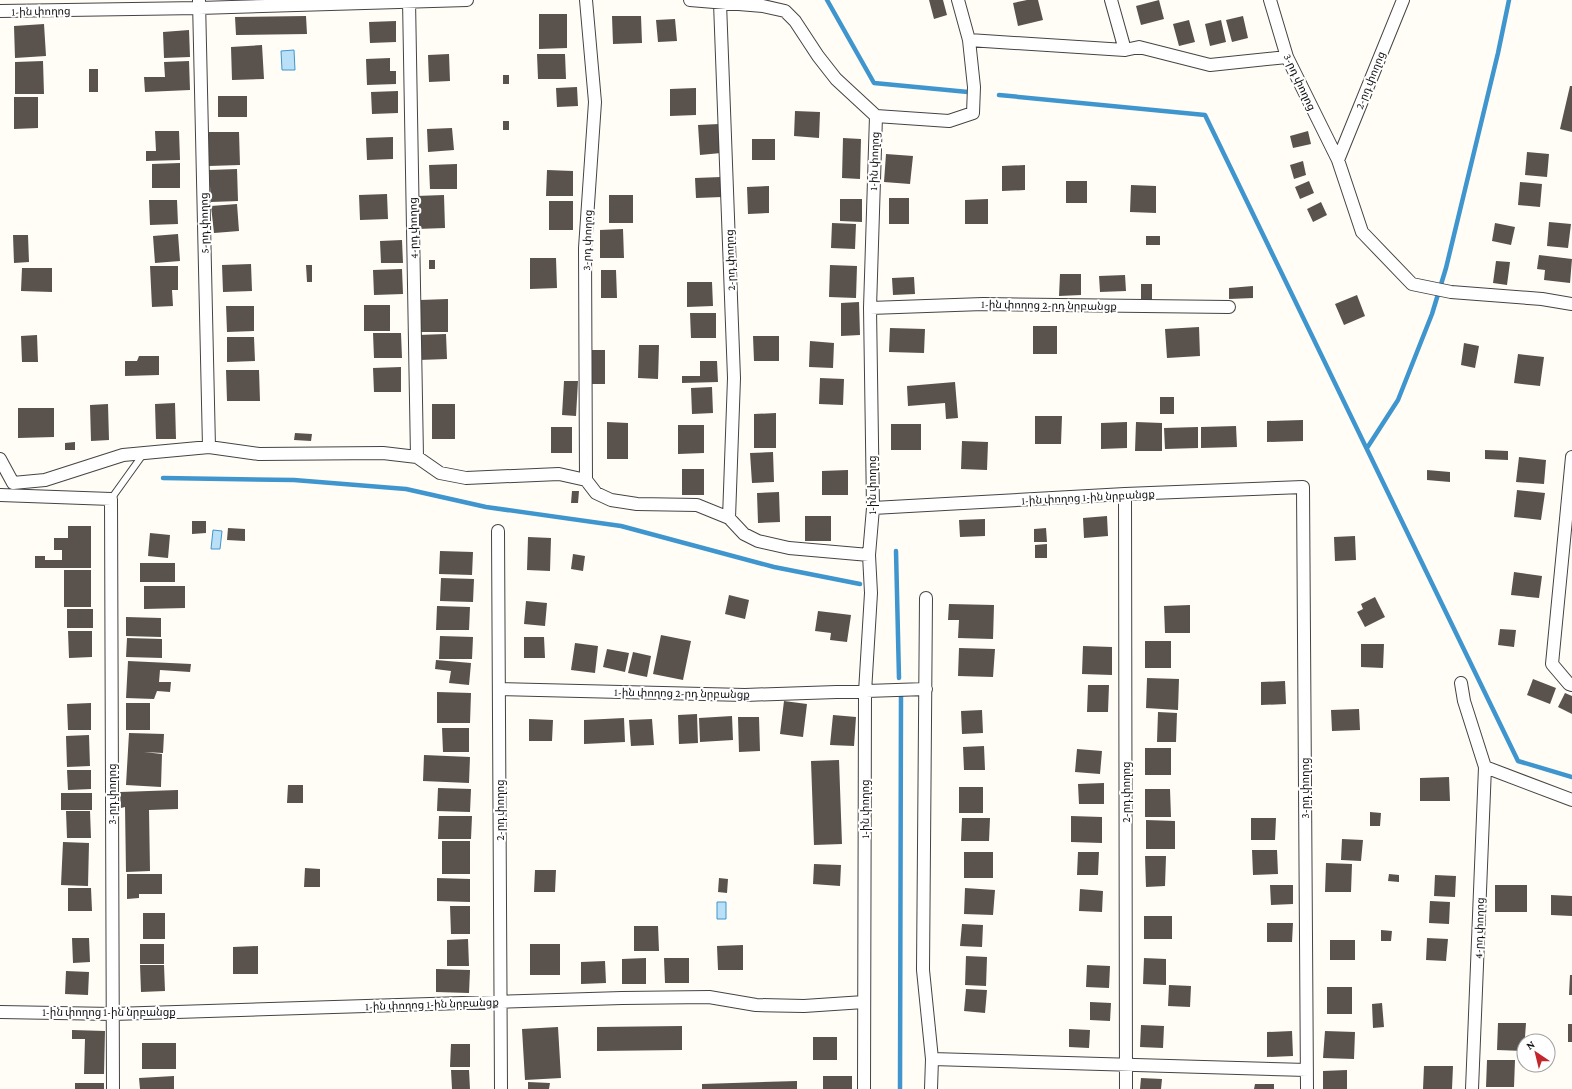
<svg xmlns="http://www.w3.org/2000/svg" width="1572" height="1089" font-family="'Crimson Pro','Noto Sans Armenian',serif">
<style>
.water{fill:#b9e0f7;stroke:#3f96cf}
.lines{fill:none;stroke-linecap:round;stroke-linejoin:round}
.stream{stroke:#3f96cf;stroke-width:4.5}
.building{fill:#5a524d}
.lane-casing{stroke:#444;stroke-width:8}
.street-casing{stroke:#444;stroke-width:14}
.lane{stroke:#fff;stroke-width:6}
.street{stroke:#fff;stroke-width:12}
.labels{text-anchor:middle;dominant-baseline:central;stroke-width:4;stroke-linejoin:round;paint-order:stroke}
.street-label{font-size:11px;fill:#111;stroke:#fff}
</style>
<rect width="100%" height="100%" fill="#fffdf5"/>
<path class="water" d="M 294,50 L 295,70 L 282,70 L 281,51 Z
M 213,530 L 222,531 L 220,549 L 211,549 Z
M 717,902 L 726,902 L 726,919 L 717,919 Z"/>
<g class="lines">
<path class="stream" d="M 827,0 L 874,83 L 968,92
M 999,95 L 1205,115 L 1518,761 L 1572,777
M 1367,448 L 1398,400 L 1432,314 L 1446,268 L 1498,53 L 1509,0
M 163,478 L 294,480 L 406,489 L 486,507 L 621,526 L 774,567 L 860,584
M 896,551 L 899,678
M 900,1089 L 901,694"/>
</g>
<path class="building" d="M 929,0 L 943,0 L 947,15 L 934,19 Z
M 1027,0 L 1038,0 L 1043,20 L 1018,26 L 1013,3 Z
M 1159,0 L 1164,19 L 1141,25 L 1136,6 Z
M 539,14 L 567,14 L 567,48 L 539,49 Z
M 306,16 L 307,34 L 236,35 L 235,17 Z
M 612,16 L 641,16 L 642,43 L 613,44 Z
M 1243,16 L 1248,38 L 1232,42 L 1226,20 Z
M 675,19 L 677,41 L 658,42 L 656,20 Z
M 1189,20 L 1195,42 L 1179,46 L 1173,24 Z
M 1221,20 L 1226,42 L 1210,46 L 1205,24 Z
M 396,21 L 396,42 L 370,43 L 369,22 Z
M 44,24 L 46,56 L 15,58 L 14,26 Z
M 189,30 L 190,57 L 164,58 L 163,32 Z
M 262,45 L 264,79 L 232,80 L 231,47 Z
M 449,54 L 450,81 L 429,82 L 428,55 Z
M 537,54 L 565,54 L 566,79 L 538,79 Z
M 390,58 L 390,71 L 396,71 L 396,84 L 367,85 L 366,59 Z
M 43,61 L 44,94 L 15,94 L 15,62 Z
M 189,61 L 190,90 L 145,92 L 144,77 L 165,77 L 164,62 Z
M 89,69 L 98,69 L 98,92 L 89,92 Z
M 503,75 L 509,75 L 509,84 L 503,84 Z
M 1570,86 L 1572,86 L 1572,132 L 1560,129 Z
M 577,87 L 578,106 L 557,107 L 556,88 Z
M 696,88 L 696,115 L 670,116 L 670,89 Z
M 398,91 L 398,113 L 372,114 L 371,92 Z
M 218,96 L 247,96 L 247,117 L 218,117 Z
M 14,97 L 38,97 L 38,128 L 14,129 Z
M 795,111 L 820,112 L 819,138 L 794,136 Z
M 503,121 L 509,121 L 509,130 L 503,130 Z
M 719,124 L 721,153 L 700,155 L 698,125 Z
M 452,128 L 454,150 L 428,152 L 427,129 Z
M 155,131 L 179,131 L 180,160 L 146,161 L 146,151 L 156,151 Z
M 1308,131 L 1311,144 L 1293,148 L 1290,136 Z
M 209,132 L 239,132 L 240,165 L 209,166 Z
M 393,137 L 393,159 L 367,160 L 366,138 Z
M 843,138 L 861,139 L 860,179 L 842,178 Z
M 752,139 L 775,139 L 775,160 L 752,160 Z
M 1527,152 L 1549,154 L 1547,177 L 1525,175 Z
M 886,154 L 913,156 L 910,184 L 884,182 Z
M 1303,161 L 1306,175 L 1294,179 L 1290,165 Z
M 180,163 L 180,188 L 152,188 L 152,164 Z
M 457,164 L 457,189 L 430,189 L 429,165 Z
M 1025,165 L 1025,190 L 1002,191 L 1002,166 Z
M 237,169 L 238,201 L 211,202 L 209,170 Z
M 547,170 L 573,171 L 573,196 L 546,196 Z
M 721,177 L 722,197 L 696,198 L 695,178 Z
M 1066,181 L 1087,181 L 1087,203 L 1066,203 Z
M 1309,181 L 1314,193 L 1300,199 L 1295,187 Z
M 1520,182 L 1542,184 L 1540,207 L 1518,205 Z
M 1131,185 L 1156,186 L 1156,213 L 1130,212 Z
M 769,186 L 769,213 L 748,214 L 747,187 Z
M 387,194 L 388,219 L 360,220 L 359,195 Z
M 444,195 L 445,228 L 417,229 L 416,196 Z
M 609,195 L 633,195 L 633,223 L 609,223 Z
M 889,198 L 909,198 L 909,224 L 889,224 Z
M 840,199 L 862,199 L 862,222 L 840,221 Z
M 988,199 L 988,224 L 965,224 L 965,200 Z
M 149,200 L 177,200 L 178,224 L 150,225 Z
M 549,201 L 573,201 L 573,230 L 549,230 Z
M 1321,202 L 1327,215 L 1313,222 L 1307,209 Z
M 237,204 L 239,231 L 214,233 L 211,206 Z
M 1549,222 L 1571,224 L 1568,248 L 1547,246 Z
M 832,223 L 856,224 L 855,249 L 831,248 Z
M 1495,223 L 1515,227 L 1511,245 L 1492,241 Z
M 623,229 L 624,258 L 600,258 L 600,230 Z
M 178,234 L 180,261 L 155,263 L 153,236 Z
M 13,235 L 28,235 L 29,262 L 14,263 Z
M 1146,236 L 1160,236 L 1160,245 L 1146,245 Z
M 402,240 L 403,263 L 381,263 L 380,241 Z
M 1539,255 L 1572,259 L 1570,283 L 1544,280 L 1545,270 L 1537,269 Z
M 530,258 L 556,258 L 557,288 L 530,289 Z
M 429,260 L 435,260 L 435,269 L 429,269 Z
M 1496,261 L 1510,262 L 1507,285 L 1493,283 Z
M 251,264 L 252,291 L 223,292 L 222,265 Z
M 306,265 L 312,265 L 312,282 L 307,282 Z
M 830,265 L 857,266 L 856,298 L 829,297 Z
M 150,266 L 178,266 L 178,290 L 172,290 L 173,306 L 152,307 Z
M 22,268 L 52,268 L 52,292 L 21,291 Z
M 402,269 L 403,294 L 374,295 L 373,270 Z
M 601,270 L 616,270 L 617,298 L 601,298 Z
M 1060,274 L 1081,274 L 1081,295 L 1059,296 Z
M 1125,275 L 1126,291 L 1100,292 L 1099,276 Z
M 914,277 L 915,294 L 893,295 L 892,278 Z
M 687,282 L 712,282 L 713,306 L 687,307 Z
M 1141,284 L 1152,284 L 1152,300 L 1141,300 Z
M 1253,286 L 1253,298 L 1229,299 L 1229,288 Z
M 1357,295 L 1365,316 L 1344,325 L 1335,304 Z
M 448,299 L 448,332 L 420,332 L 420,300 Z
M 859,302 L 860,335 L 841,336 L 841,303 Z
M 364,305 L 390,305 L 390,331 L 364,331 Z
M 226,306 L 254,306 L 254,331 L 227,332 Z
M 690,313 L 716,313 L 716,338 L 691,338 Z
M 1033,326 L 1057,326 L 1057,354 L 1033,354 Z
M 1199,327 L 1200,356 L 1167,358 L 1165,329 Z
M 890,328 L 925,329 L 924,353 L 889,352 Z
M 373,333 L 401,333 L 402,358 L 374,358 Z
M 446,334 L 447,359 L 419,360 L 418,335 Z
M 37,335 L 38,362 L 22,362 L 21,336 Z
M 753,336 L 779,336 L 779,361 L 754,361 Z
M 227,337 L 254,337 L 255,361 L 227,362 Z
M 810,341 L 834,343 L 833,368 L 809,367 Z
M 1464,343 L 1479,346 L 1475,368 L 1461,365 Z
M 639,345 L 659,345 L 658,379 L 638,378 Z
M 590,350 L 605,350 L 605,384 L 589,384 Z
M 1518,354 L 1544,357 L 1540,386 L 1514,383 Z
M 139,356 L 159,356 L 159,375 L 125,376 L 125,361 L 137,361 Z
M 700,361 L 717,361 L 718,382 L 682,383 L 682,376 L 700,376 Z
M 401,367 L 401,392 L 374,392 L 373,368 Z
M 226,370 L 259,370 L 260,401 L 227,401 Z
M 820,378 L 844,379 L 843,405 L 819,404 Z
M 564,381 L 578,381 L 576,416 L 562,415 Z
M 955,382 L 958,418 L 946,419 L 945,403 L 908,406 L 907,386 Z
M 712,387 L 713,413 L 692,414 L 691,388 Z
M 1160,397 L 1174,397 L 1174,414 L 1160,414 Z
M 175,403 L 176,439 L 156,439 L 155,404 Z
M 108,404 L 109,440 L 91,441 L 90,405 Z
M 432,404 L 455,404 L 455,439 L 432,439 Z
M 18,408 L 54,408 L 54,437 L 18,438 Z
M 776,413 L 776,448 L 754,448 L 754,414 Z
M 1035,416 L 1062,416 L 1061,444 L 1035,444 Z
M 1303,420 L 1303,441 L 1267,442 L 1267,421 Z
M 607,422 L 628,423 L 628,459 L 607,459 Z
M 1127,422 L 1127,448 L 1101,449 L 1101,423 Z
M 1136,422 L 1162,423 L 1162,451 L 1135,451 Z
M 891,424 L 921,424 L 921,450 L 891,450 Z
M 678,425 L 704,425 L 704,453 L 678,454 Z
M 1236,426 L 1237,447 L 1201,448 L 1201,427 Z
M 551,427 L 572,427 L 572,453 L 551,453 Z
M 1198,427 L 1198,448 L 1165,449 L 1164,428 Z
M 295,433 L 312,434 L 311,441 L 294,440 Z
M 962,441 L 988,442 L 987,470 L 961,469 Z
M 75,442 L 75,450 L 65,450 L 65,443 Z
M 1485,450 L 1508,451 L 1508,460 L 1485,459 Z
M 773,452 L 774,482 L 752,483 L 750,453 Z
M 1519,457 L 1546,460 L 1544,484 L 1516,482 Z
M 682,469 L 704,469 L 704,495 L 682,495 Z
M 848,470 L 848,495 L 822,495 L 822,471 Z
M 1427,470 L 1450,472 L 1450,482 L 1427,480 Z
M 1517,490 L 1545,493 L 1541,520 L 1514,517 Z
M 572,491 L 579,491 L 578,503 L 571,503 Z
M 779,492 L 780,522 L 758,523 L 757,493 Z
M 805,516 L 831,516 L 831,541 L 805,541 Z
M 1107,516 L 1108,536 L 1084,538 L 1083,518 Z
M 985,519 L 985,536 L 960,537 L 959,520 Z
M 192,521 L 206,521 L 206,533 L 192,534 Z
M 68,526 L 91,526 L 91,568 L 35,568 L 35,556 L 45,556 L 45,560 L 62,560 L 62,550 L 54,550 L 54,538 L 68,538 Z
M 228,528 L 245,529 L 245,541 L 227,540 Z
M 1046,528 L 1047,542 L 1034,542 L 1034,529 Z
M 150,533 L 170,535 L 168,558 L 148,556 Z
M 1355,536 L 1356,560 L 1335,561 L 1334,537 Z
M 528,537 L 551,538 L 550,571 L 527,570 Z
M 1047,544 L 1047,558 L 1035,558 L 1035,545 Z
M 440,551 L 473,552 L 472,575 L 439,574 Z
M 573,554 L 585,556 L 583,571 L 571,569 Z
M 140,563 L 175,563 L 175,582 L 140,582 Z
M 64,570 L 91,570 L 91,607 L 64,607 Z
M 1514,572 L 1542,576 L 1539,598 L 1511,595 Z
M 441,578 L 474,579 L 473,602 L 440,601 Z
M 144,586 L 185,586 L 185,608 L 144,609 Z
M 729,595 L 749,600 L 745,619 L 725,614 Z
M 1375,597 L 1385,617 L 1365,627 L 1357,612 L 1363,609 L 1361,604 Z
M 526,601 L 547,603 L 545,626 L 524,624 Z
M 949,604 L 994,605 L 993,639 L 958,638 L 959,620 L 948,620 Z
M 1190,605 L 1190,633 L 1165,633 L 1164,606 Z
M 437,606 L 470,607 L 469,630 L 436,630 Z
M 67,609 L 93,609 L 93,628 L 67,628 Z
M 818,611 L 851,615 L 847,642 L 830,640 L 831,633 L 815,631 Z
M 126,617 L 161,618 L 161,637 L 126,636 Z
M 1500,629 L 1516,630 L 1514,647 L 1498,645 Z
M 68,631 L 92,631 L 92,657 L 69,658 Z
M 661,635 L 691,641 L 683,680 L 653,674 Z
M 440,636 L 473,637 L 472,659 L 439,659 Z
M 524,637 L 544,637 L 545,658 L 524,658 Z
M 127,638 L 162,639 L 162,658 L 126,657 Z
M 1145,641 L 1171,641 L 1171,668 L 1145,668 Z
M 575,643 L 598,646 L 595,673 L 571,670 Z
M 1361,644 L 1384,644 L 1383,668 L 1361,667 Z
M 1083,646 L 1112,647 L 1112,675 L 1082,674 Z
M 959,648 L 995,649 L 993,677 L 958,676 Z
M 607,649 L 629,653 L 625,672 L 603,667 Z
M 633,652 L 651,656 L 647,677 L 628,673 Z
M 436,660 L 471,663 L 469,685 L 449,683 L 451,671 L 435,669 Z
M 128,661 L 191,664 L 190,672 L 160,670 L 159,682 L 171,682 L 170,692 L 157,691 L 154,699 L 126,698 Z
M 1147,678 L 1179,679 L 1178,710 L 1146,708 Z
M 1533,679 L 1556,688 L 1550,704 L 1527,695 Z
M 1285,681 L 1286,704 L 1261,705 L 1261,682 Z
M 1088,685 L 1109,685 L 1108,712 L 1087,712 Z
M 437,692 L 471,693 L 470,723 L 437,723 Z
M 1565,693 L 1572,696 L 1572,714 L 1558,707 Z
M 784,701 L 807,704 L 803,737 L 780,734 Z
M 91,703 L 91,730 L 68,730 L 67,704 Z
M 126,703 L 150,703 L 150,730 L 126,730 Z
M 1359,709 L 1360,730 L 1332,731 L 1331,710 Z
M 982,710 L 983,733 L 962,734 L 961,711 Z
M 1158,712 L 1177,713 L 1176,742 L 1157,742 Z
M 697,714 L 698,743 L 679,744 L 678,715 Z
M 833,715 L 856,717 L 854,746 L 830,745 Z
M 732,716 L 733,740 L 700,742 L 699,718 Z
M 738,717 L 759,717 L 760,751 L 739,752 Z
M 624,718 L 625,742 L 584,744 L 584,720 Z
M 529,719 L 553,720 L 552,741 L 529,741 Z
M 652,719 L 654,745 L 631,746 L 629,720 Z
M 442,728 L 469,728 L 469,752 L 443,752 Z
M 129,733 L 164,734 L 163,753 L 144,752 L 162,754 L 161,787 L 126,785 Z
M 89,735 L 90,766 L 67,767 L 66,736 Z
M 984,746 L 985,770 L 964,770 L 963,747 Z
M 1145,748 L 1171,748 L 1171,775 L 1145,775 Z
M 1077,749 L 1102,751 L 1100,774 L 1075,772 Z
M 424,755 L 470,757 L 469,783 L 423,781 Z
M 839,760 L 842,844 L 814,845 L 811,761 Z
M 67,770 L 91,770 L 91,789 L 68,790 Z
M 1449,777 L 1450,801 L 1420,801 L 1420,778 Z
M 1104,783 L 1104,804 L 1079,804 L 1078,784 Z
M 288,785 L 303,785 L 303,803 L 287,803 Z
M 959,787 L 983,787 L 983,813 L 959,813 Z
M 438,788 L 471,789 L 470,812 L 437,811 Z
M 1145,789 L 1170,789 L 1171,817 L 1145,817 Z
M 178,790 L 178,809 L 149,810 L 150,871 L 126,872 L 125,807 L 121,808 L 120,792 Z
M 61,793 L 92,793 L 92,810 L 61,810 Z
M 66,811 L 90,811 L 91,838 L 67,838 Z
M 1370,812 L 1381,813 L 1380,826 L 1370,826 Z
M 439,816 L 472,816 L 471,839 L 438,839 Z
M 1071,816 L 1102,817 L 1102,843 L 1071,842 Z
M 962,818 L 990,818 L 989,841 L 961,841 Z
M 1251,818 L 1276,818 L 1275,840 L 1251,840 Z
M 1146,820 L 1175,821 L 1175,849 L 1146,849 Z
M 1342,839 L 1363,840 L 1361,861 L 1341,860 Z
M 442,841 L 470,841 L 470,874 L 442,874 Z
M 63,842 L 89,843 L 88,886 L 61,885 Z
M 1252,850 L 1277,850 L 1278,874 L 1253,875 Z
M 964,852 L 993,852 L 993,878 L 964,878 Z
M 1078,852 L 1099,852 L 1098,875 L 1077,875 Z
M 1145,856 L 1166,856 L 1165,886 L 1146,887 Z
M 1326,863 L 1352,864 L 1351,892 L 1325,892 Z
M 814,864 L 841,865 L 840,886 L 813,884 Z
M 305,868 L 320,869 L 320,887 L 304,887 Z
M 535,870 L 556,870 L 555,892 L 534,892 Z
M 127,874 L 162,874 L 162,894 L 139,894 L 139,898 L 127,899 Z
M 1389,874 L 1399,875 L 1399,882 L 1388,881 Z
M 1435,875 L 1456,876 L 1455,897 L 1434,896 Z
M 437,878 L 470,879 L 470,902 L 437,901 Z
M 719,878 L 728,879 L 727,893 L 718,892 Z
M 1270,885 L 1293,885 L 1293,904 L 1271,905 Z
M 1495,885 L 1527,885 L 1527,912 L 1495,912 Z
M 68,888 L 91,888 L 92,911 L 68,911 Z
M 965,888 L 995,890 L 993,915 L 964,914 Z
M 1080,889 L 1103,891 L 1102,912 L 1079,911 Z
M 1551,895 L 1572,896 L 1572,916 L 1551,915 Z
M 1430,901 L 1450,902 L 1449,924 L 1429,923 Z
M 450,906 L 470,906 L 470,934 L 451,934 Z
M 143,913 L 165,913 L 165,939 L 143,939 Z
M 1144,916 L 1172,916 L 1172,939 L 1144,939 Z
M 1267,923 L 1293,923 L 1292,942 L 1267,942 Z
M 962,924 L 983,925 L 982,947 L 960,946 Z
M 634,926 L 658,926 L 659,951 L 634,951 Z
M 1381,930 L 1392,931 L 1391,941 L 1381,941 Z
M 72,938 L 89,938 L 90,962 L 73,963 Z
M 1427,938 L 1448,939 L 1446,961 L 1426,960 Z
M 468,939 L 469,966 L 447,966 L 447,940 Z
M 1330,940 L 1355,940 L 1355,960 L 1330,960 Z
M 140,944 L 164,944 L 164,964 L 140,964 Z
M 530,944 L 560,944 L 560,975 L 530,975 Z
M 743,945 L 743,970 L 718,970 L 717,946 Z
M 258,946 L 258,974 L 233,974 L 233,947 Z
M 966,956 L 987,957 L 986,986 L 965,985 Z
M 646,958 L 646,984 L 622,984 L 622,959 Z
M 664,958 L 689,958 L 689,983 L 665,983 Z
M 1144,958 L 1166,959 L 1166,985 L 1143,984 Z
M 605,961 L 606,983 L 581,984 L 581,962 Z
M 140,965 L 164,965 L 165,991 L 141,992 Z
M 1087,965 L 1110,966 L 1109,988 L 1086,987 Z
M 436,969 L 470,970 L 469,993 L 436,992 Z
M 66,971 L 89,972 L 88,995 L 65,994 Z
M 1570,975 L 1572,975 L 1572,995 L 1569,995 Z
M 1169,985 L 1191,986 L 1190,1007 L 1168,1006 Z
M 1327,987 L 1352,987 L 1352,1014 L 1327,1014 Z
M 966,989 L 987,990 L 985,1013 L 964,1011 Z
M 1090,1002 L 1111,1003 L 1110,1021 L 1090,1020 Z
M 1382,1003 L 1384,1027 L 1373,1028 L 1372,1004 Z
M 1498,1023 L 1526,1023 L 1524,1051 L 1497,1050 Z
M 1568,1024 L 1572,1024 L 1572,1042 L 1568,1042 Z
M 1141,1025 L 1164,1026 L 1163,1048 L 1140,1047 Z
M 682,1026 L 682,1050 L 597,1051 L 597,1027 Z
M 558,1027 L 561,1078 L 525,1080 L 522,1029 Z
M 1069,1029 L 1090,1030 L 1089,1048 L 1069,1047 Z
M 72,1030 L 105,1031 L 104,1074 L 84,1074 L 85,1039 L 72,1039 Z
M 1292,1031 L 1293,1056 L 1267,1057 L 1267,1032 Z
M 1325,1031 L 1355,1032 L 1354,1059 L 1323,1058 Z
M 813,1037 L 837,1037 L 837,1060 L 813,1060 Z
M 142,1043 L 176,1043 L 176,1069 L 142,1069 Z
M 451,1044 L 470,1044 L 470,1067 L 450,1067 Z
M 1487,1060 L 1515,1060 L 1514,1087 L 1486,1087 Z
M 1424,1066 L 1453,1066 L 1452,1089 L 1423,1089 Z
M 451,1070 L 469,1070 L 470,1089 L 452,1089 Z
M 1347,1070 L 1347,1089 L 1323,1089 L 1323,1071 Z
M 174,1076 L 174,1089 L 140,1089 L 139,1078 Z
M 823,1076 L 852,1076 L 852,1089 L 823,1089 Z
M 1141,1078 L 1162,1079 L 1161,1089 L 1140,1089 Z
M 797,1081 L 797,1089 L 702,1089 L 702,1084 Z
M 528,1082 L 550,1083 L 549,1089 L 528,1089 Z
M 75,1083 L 104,1083 L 104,1089 L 75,1089 Z
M 1255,1084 L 1274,1084 L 1274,1089 L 1254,1089 Z"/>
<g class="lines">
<g class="lane-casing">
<path id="lane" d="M 111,499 L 144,453"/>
</g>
<g class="street-casing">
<path id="street" d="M 409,0 L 417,457
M 690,0 L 763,6 L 785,11 L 795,21 L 818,56 L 836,79 L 876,116 L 870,308 L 873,508 L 869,555 L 871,593 L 865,692 L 864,1089
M 1111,0 L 1125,50
M 1270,0 L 1287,57 L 1338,160 L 1362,232 L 1412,284 L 1451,292 L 1542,299 L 1572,304
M 199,1 L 209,447
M 720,3 L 734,378 L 729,518
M 0,11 L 199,8 L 467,0
M 969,40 L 1125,50 L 1139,47 L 1210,65 L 1287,57
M 876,116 L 949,121 L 973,113 L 974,87 L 969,40 L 958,0
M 1338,160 L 1403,0
M 870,308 L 983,304 L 1229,307
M 1572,457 L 1552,664 L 1569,684 L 1572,685
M 0,459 L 13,483 L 45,480 L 123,455 L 209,447 L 259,454 L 383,453 L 417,457 L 440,473 L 466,478 L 559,474 L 586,480 L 596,493 L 611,500 L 637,504 L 697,505 L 729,518 L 744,534 L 758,541 L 789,548 L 869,555
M 586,480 L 585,248 L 595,102 L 586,0
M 1125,494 L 1126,1089
M 0,495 L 111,499 L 113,1089
M 873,508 L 1125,494 L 1303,487 L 1307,1089
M 498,531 L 501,1089
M 926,598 L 923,970 L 932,1059 L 931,1089
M 1461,683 L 1464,701 L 1485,767 L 1472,1089
M 499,689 L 745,695 L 926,689
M 1485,767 L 1572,800
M 0,1012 L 113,1014 L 622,998 L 709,997 L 756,1005 L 804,1006 L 864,1002
M 932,1059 L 1307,1070"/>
</g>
<use href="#lane" class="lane"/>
<use href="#street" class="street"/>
</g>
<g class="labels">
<g class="street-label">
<text transform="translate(41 11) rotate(-1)">1-ին փողոց</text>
<text transform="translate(1370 80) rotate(-68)">2-րդ փողոց</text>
<text transform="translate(1300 82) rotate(65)">3-րդ փողոց</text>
<text transform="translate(874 161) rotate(-88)">1-ին փողոց</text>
<text transform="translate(204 223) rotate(-91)">5-րդ փողոց</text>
<text transform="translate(413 228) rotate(-91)">4-րդ փողոց</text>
<text transform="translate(587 240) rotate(-88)">3-րդ փողոց</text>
<text transform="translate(730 260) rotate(-92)">2-րդ փողոց</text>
<text transform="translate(1049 305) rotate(1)">1-ին փողոց 2-րդ նրբանցք</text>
<text transform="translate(872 485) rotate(-90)">1-ին փողոց</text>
<text transform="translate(1088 497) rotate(-3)">1-ին փողոց 1-ին նրբանցք</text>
<text transform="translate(682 693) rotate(1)">1-ին փողոց 2-րդ նրբանցք</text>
<text transform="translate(1305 788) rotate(-90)">3-րդ փողոց</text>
<text transform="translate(1126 792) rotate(-90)">2-րդ փողոց</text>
<text transform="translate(112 794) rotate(-90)">3-րդ փողոց</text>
<text transform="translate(865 809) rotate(-90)">1-ին փողոց</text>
<text transform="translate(500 810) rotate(-90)">2-րդ փողոց</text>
<text transform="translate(1479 928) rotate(-88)">4-րդ փողոց</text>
<text transform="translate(432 1004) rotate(-2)">1-ին փողոց 1-ին նրբանցք</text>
<text x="109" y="1012">1-ին փողոց 1-ին նրբանցք</text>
</g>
</g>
<g transform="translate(1536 1053) rotate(325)"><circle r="19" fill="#ffffff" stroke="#a0a0a0"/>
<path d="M0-3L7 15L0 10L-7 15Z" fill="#c4262e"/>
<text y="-6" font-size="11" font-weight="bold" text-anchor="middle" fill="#111111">N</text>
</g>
</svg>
